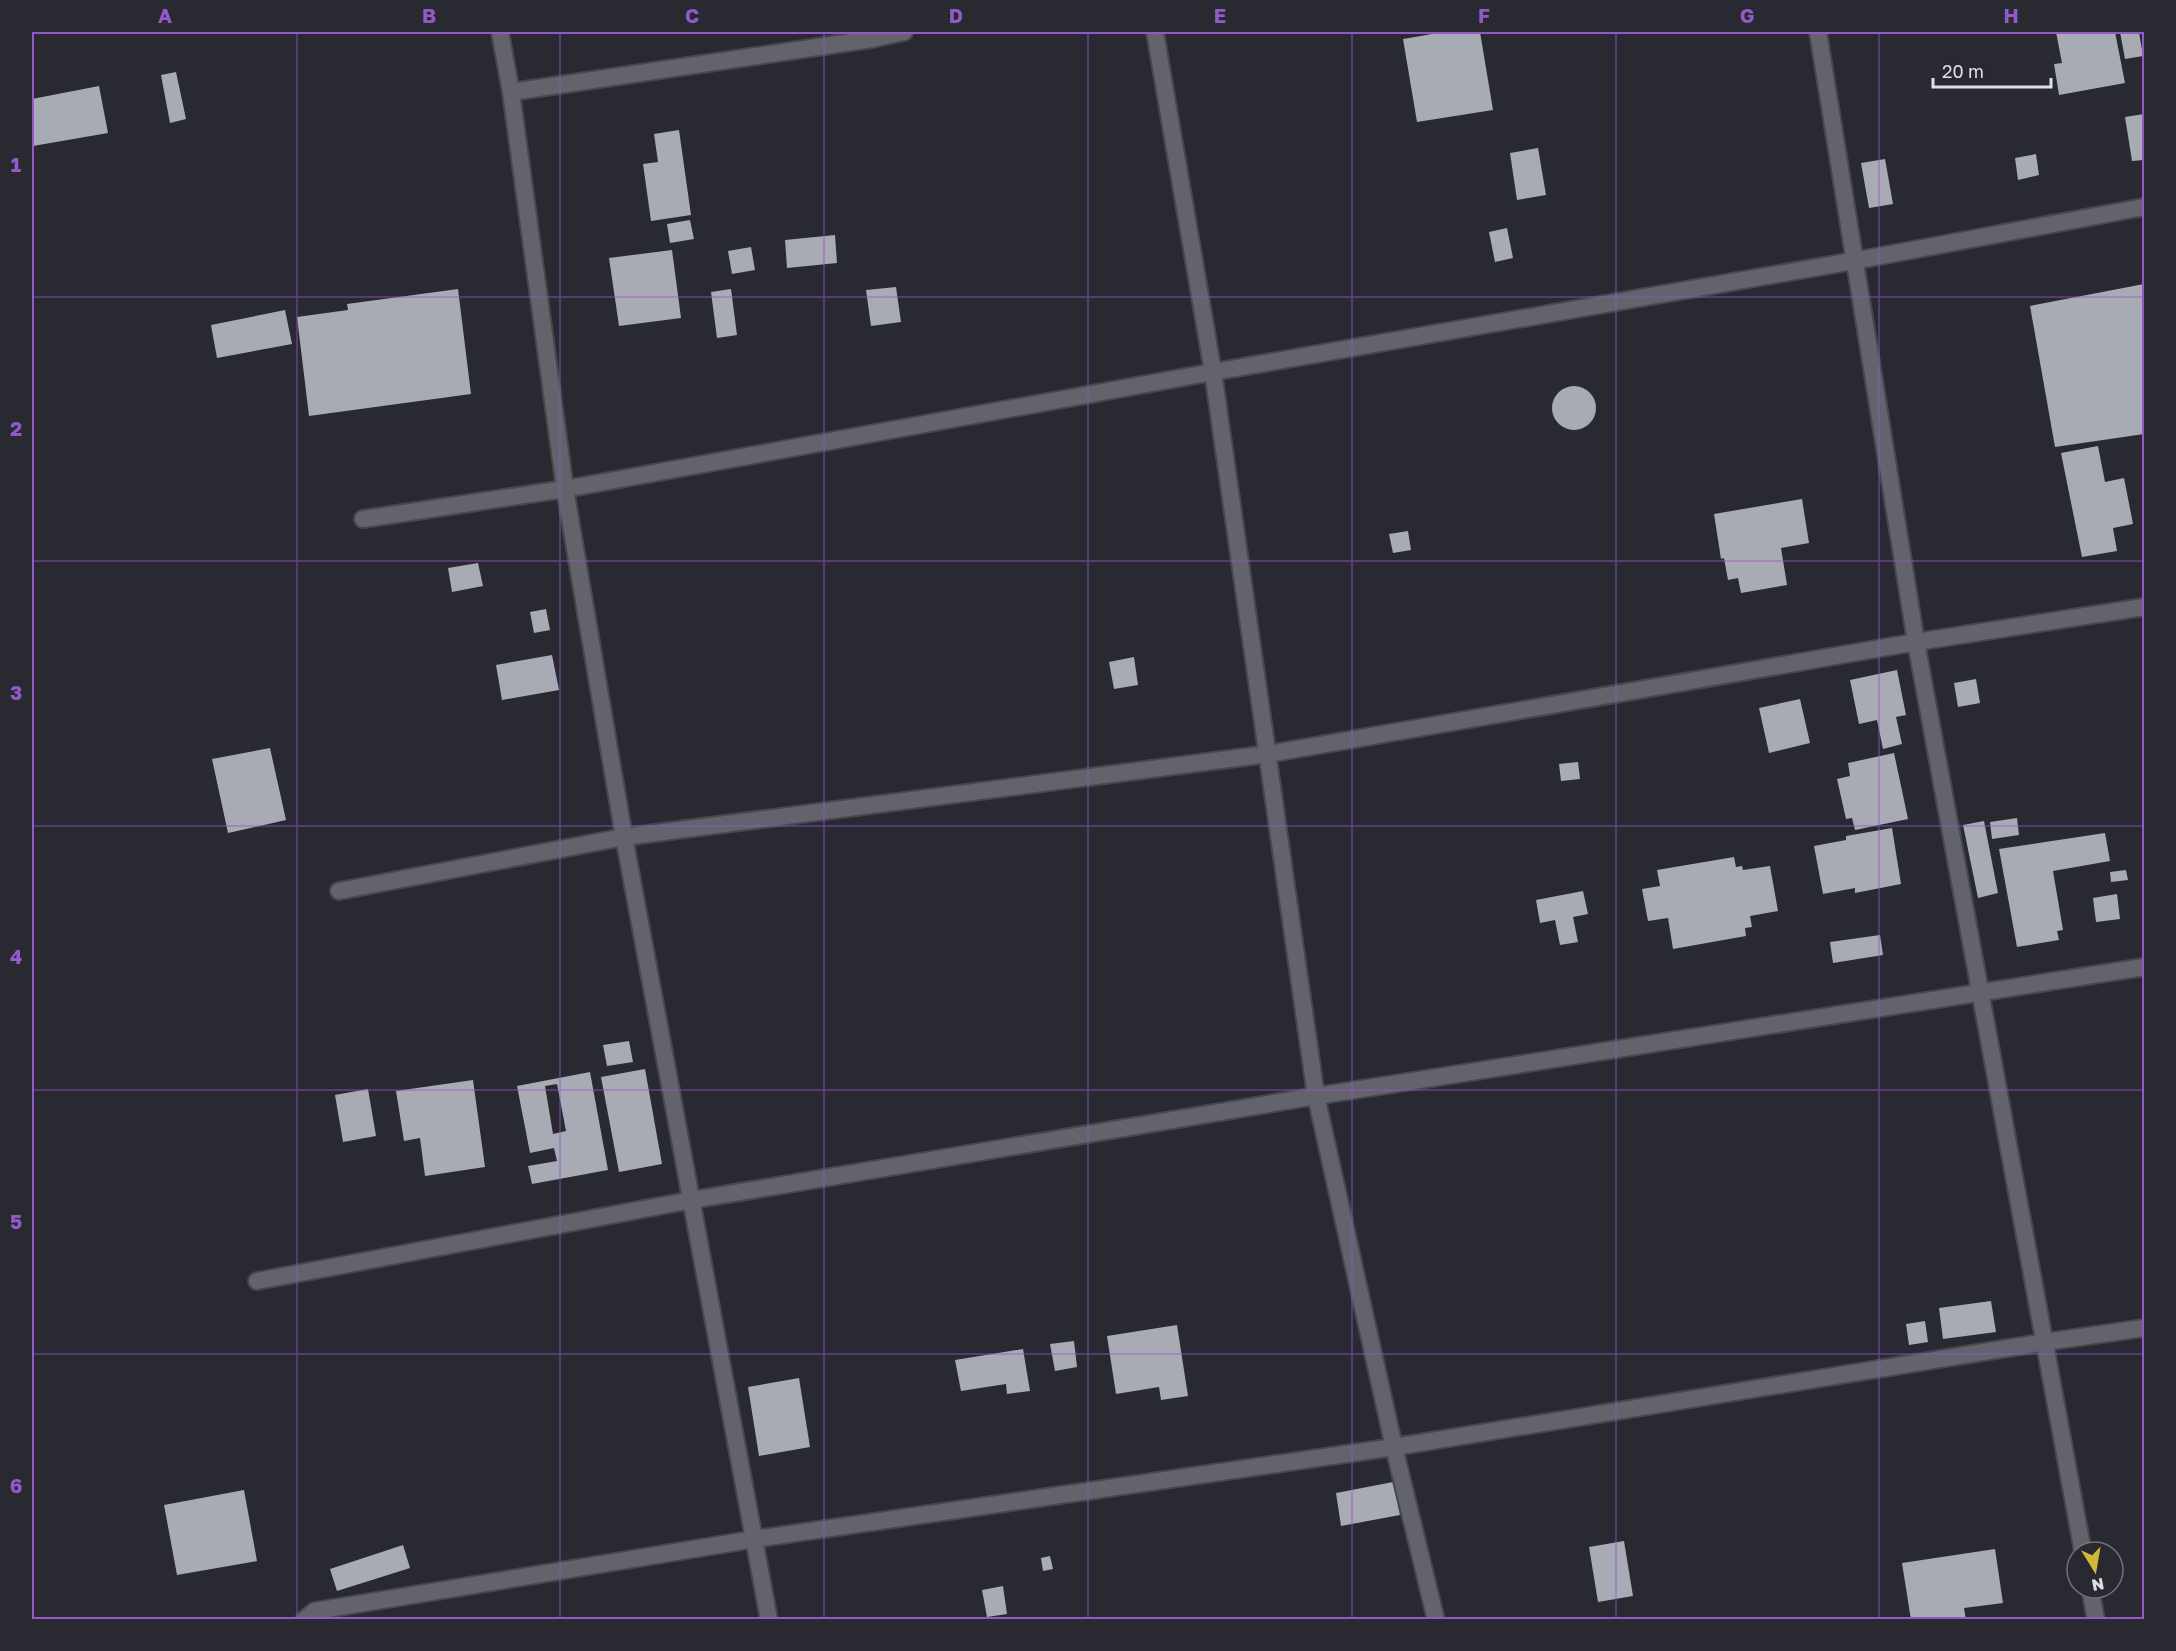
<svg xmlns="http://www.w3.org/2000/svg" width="2176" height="1651" font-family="'Golos Text',sans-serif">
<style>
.building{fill:#a9abb4;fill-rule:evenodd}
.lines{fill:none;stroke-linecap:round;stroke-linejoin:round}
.minor-casing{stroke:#47484d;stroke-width:20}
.minor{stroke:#62636b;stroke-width:16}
.grid{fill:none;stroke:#9459c8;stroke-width:1.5;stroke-opacity:0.55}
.neatline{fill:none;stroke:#9459c8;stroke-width:2}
.grid-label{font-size:20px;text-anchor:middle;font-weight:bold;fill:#9459c8}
</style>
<rect width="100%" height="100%" fill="#282931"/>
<path class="building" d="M 1444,32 L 1480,32 L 1493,110 L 1417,122 L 1403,39 Z
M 2056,32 L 2115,32 L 2125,83 L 2059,95 L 2054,64 L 2062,63 Z
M 2120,32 L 2139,32 L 2143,56 L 2125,59 Z
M 176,72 L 186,119 L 170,123 L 161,75 Z
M 99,86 L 108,133 L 33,146 L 32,99 Z
M 2144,114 L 2144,160 L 2132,161 L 2125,117 Z
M 679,130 L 691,215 L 651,221 L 643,164 L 658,162 L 654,134 Z
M 1538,148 L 1546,195 L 1517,200 L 1510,153 Z
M 2036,154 L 2039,175 L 2018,180 L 2015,158 Z
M 1885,159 L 1893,204 L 1869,208 L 1861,163 Z
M 690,220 L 694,239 L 670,243 L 667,224 Z
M 1507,228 L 1513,258 L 1495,262 L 1489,232 Z
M 835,235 L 837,263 L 787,268 L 785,240 Z
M 751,247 L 755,270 L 732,274 L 728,251 Z
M 672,250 L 681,318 L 619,326 L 609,258 Z
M 2144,284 L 2144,434 L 2055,447 L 2030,306 Z
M 896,287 L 901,322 L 871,326 L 866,290 Z
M 458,289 L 471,394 L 309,416 L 297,317 L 348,310 L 347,304 Z
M 731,289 L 737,335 L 717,338 L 711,292 Z
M 285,310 L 292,344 L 217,358 L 211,325 Z
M1552 408a22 22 0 1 1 44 0a22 22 0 1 1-44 0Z
M 2098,446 L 2105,482 L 2124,478 L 2133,524 L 2113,528 L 2117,551 L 2082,557 L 2061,453 Z
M 1802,499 L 1809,543 L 1781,548 L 1787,585 L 1741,593 L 1738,578 L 1728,580 L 1724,558 L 1721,559 L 1714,514 Z
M 1408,531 L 1411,550 L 1393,553 L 1389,534 Z
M 478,563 L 483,586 L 452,592 L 448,568 Z
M 546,609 L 550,630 L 534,633 L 530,612 Z
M 552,655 L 559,690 L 502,700 L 496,665 Z
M 1134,657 L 1138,685 L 1114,689 L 1109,662 Z
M 1897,670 L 1906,715 L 1896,717 L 1902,744 L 1883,749 L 1877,720 L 1859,724 L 1850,680 Z
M 1976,679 L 1980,703 L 1958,707 L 1954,683 Z
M 1800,699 L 1810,743 L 1769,753 L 1759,708 Z
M 270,748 L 286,820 L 228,833 L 212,759 Z
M 1894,753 L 1908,819 L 1855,830 L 1852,818 L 1846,819 L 1837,779 L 1850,776 L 1848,763 Z
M 1578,762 L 1580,779 L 1561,781 L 1559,764 Z
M 2017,818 L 2019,835 L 1992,839 L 1990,822 Z
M 1984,821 L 1998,893 L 1978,898 L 1963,825 Z
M 1892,828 L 1901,884 L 1855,893 L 1855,888 L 1823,894 L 1814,846 L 1846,840 L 1846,836 Z
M 2105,833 L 2110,861 L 2053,871 L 2063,930 L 2057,931 L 2059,940 L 2017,947 L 1999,849 Z
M 1734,857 L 1736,867 L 1742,866 L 1743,870 L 1770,866 L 1778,911 L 1750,916 L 1752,927 L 1745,928 L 1746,936 L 1673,949 L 1668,918 L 1648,921 L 1642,889 L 1660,886 L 1657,870 Z
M 2126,870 L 2128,880 L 2111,882 L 2110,872 Z
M 1583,891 L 1588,914 L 1573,917 L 1578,942 L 1560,945 L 1555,920 L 1540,923 L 1536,900 Z
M 2117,894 L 2120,919 L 2096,922 L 2093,898 Z
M 1880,935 L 1883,955 L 1833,963 L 1830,942 Z
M 629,1041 L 633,1062 L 607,1066 L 603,1045 Z
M 645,1069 L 662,1164 L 619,1172 L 601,1077 Z
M 590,1072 L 608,1170 L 532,1184 L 528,1166 L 557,1161 L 554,1148 L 530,1153 L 517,1086 ZM 557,1084 L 566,1131 L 553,1134 L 545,1086 Z
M 473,1080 L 485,1167 L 425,1176 L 420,1138 L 404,1141 L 396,1091 Z
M 368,1089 L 376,1136 L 343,1142 L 335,1095 Z
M 1991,1301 L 1996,1332 L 1943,1339 L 1939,1308 Z
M 1925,1321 L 1928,1342 L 1909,1345 L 1906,1324 Z
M 1177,1325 L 1188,1396 L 1161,1400 L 1159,1387 L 1116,1394 L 1107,1336 Z
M 1074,1341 L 1077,1367 L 1055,1371 L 1050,1344 Z
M 1023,1349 L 1030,1391 L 1007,1394 L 1006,1384 L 961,1391 L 955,1360 Z
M 799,1378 L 810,1447 L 759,1456 L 748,1387 Z
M 1393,1482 L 1400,1515 L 1341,1526 L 1336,1493 Z
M 244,1490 L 257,1561 L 177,1575 L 164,1505 Z
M 1624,1541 L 1633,1596 L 1598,1602 L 1589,1547 Z
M 403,1545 L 410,1568 L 337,1591 L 330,1569 Z
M 1995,1549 L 2003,1603 L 1964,1608 L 1966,1620 L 1911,1620 L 1902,1563 Z
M 1050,1556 L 1053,1569 L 1043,1571 L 1041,1558 Z
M 1003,1586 L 1007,1614 L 987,1617 L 982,1590 Z"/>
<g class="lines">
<g class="minor-casing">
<path id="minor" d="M 500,32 L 511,92 L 565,489 L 624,837 L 769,1620
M 1155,32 L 1213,372 L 1316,1096 L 1394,1447 L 1436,1620
M 1818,32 L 1916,642 L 2083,1552
M 511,92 L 872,39 L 904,32
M 363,519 L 565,489 L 1213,372 L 1853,261 L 2144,207
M 339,891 L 624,837 L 1268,754 L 1916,642 L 2144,607
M 257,1281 L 692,1200 L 1316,1096 L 2144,967
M 2090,1588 L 2096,1620
M 304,1620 L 315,1611 L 755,1539 L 1394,1447 L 2045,1342 L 2144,1328"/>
</g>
<use href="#minor" class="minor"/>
</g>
<path class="grid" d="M 297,32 L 297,1620M 560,32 L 560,1620M 824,32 L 824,1620M 1088,32 L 1088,1620M 1352,32 L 1352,1620M 1616,32 L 1616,1620M 1879,32 L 1879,1620M 32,297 L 2144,297M 32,561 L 2144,561M 32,826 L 2144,826M 32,1090 L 2144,1090M 32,1354 L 2144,1354"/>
<rect width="2176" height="1651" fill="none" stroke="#282931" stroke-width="66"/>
<g transform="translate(2095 1570) rotate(169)"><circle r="28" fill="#282931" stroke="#717279" stroke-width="1.5"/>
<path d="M0-4.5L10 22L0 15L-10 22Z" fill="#cfb837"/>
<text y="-9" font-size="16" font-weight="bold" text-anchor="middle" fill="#dfe0e5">N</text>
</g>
<path d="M1933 78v9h118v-9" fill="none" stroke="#dfe0e5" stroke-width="3"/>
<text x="1942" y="78" font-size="18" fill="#dfe0e5" stroke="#282931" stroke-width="4.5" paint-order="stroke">20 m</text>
<rect x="33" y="33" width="2110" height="1585" class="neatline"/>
<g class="grid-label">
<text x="165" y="23">A</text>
<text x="429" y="23">B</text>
<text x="692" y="23">C</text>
<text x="956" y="23">D</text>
<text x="1220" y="23">E</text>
<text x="1484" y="23">F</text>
<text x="1747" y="23">G</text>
<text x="2011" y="23">H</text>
<text x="16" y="172">1</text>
<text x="16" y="436">2</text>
<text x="16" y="700">3</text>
<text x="16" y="964">4</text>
<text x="16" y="1229">5</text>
<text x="16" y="1493">6</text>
</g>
</svg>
